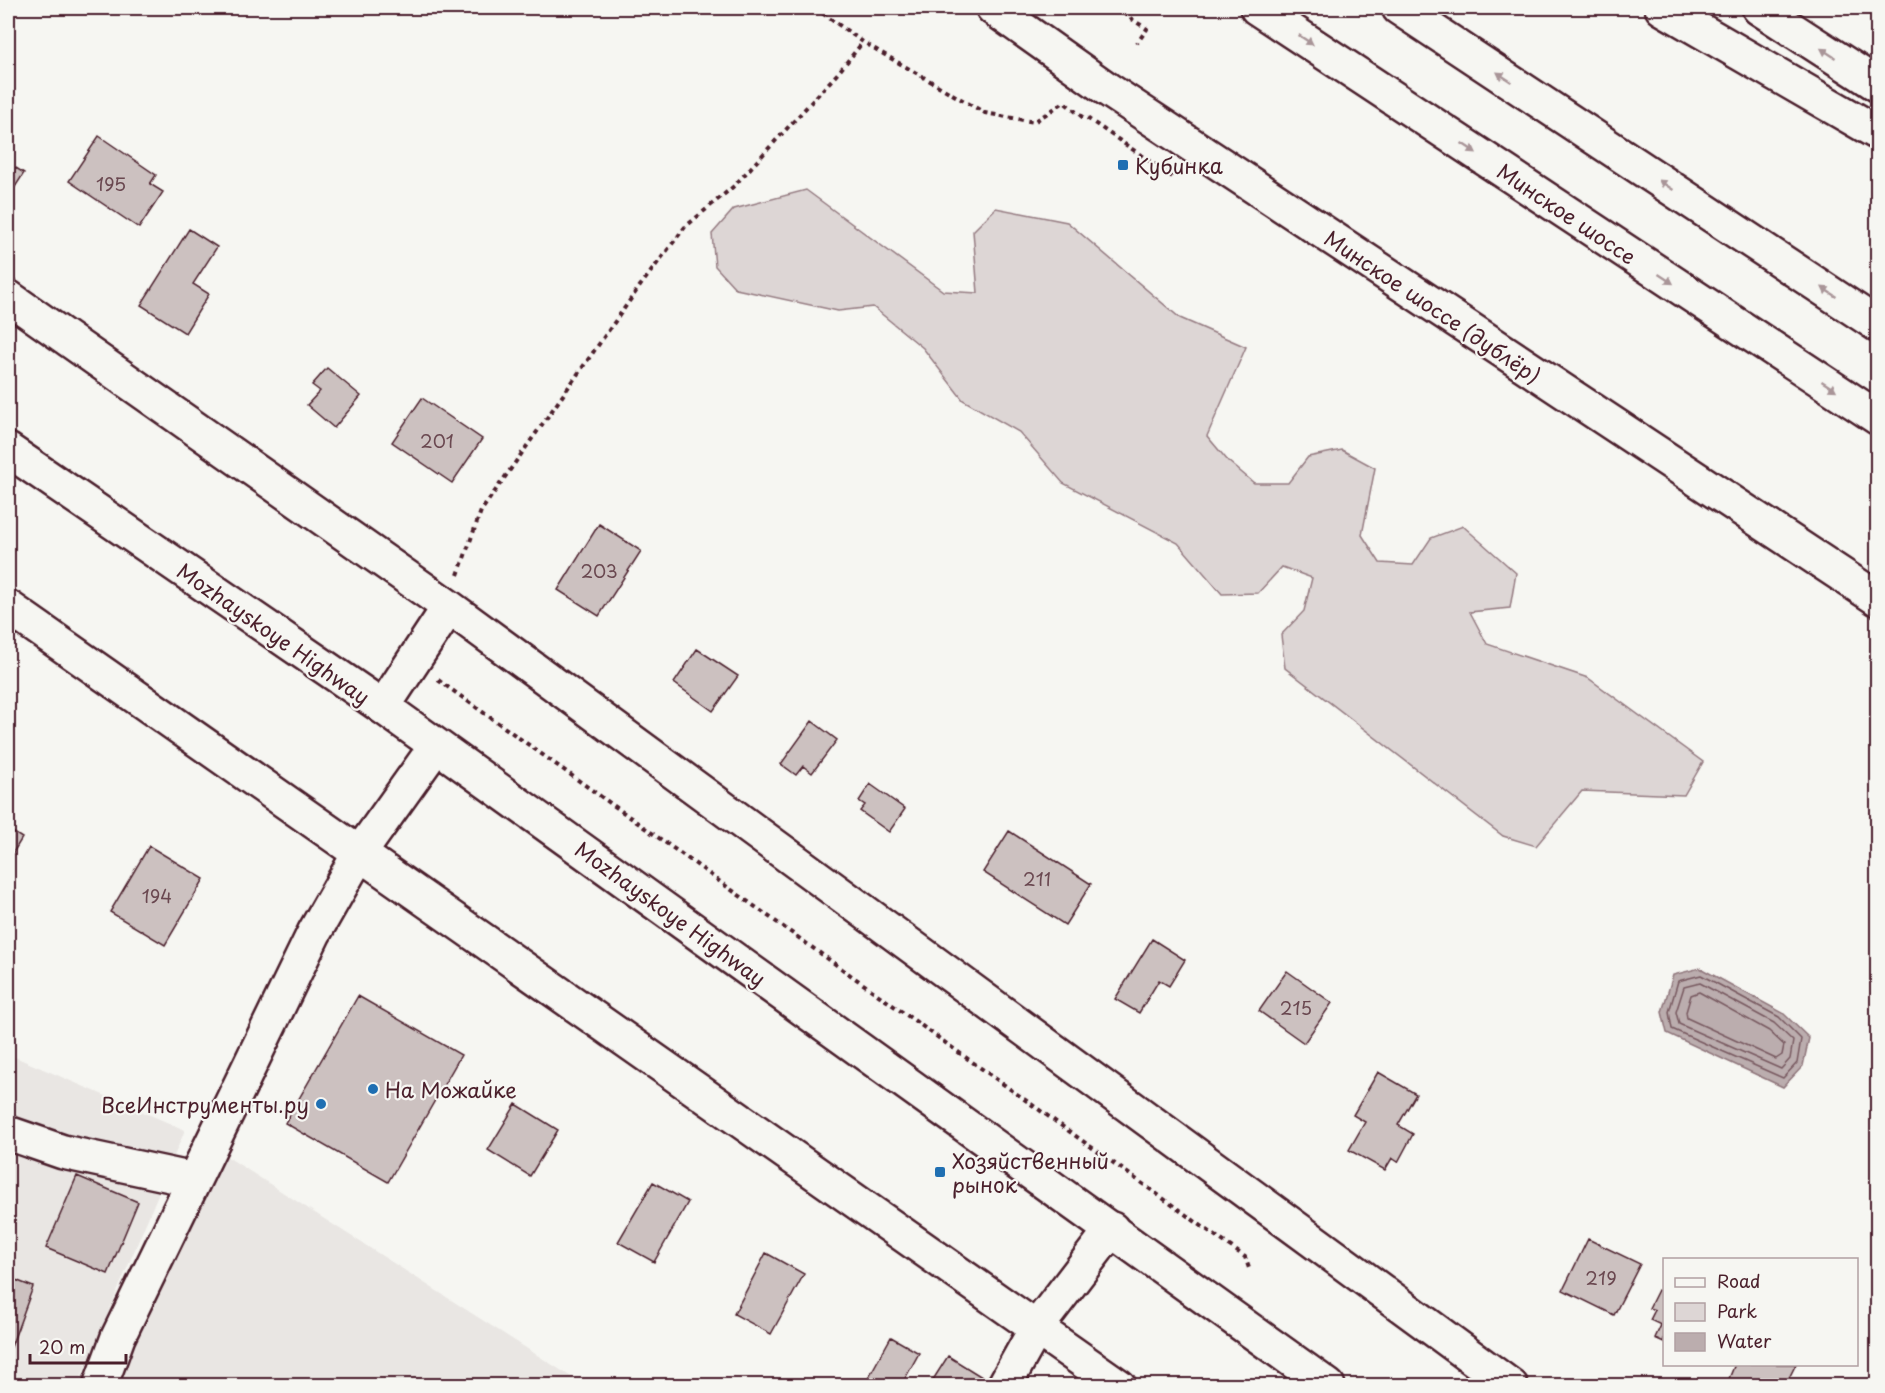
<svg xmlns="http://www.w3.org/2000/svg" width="1885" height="1393" font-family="'Playpen Sans',sans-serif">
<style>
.built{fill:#e9e6e3}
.green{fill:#ddd6d5;stroke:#947a80;stroke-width:1.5}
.water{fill:#bbadae;stroke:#8e747a;stroke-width:1.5}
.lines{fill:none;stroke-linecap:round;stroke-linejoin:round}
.shore{stroke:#77585f;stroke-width:1.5}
.building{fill:#ccc1c0;stroke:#4a1f2b;stroke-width:1.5}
.minor-casing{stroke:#4a1f2b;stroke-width:38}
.major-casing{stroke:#4a1f2b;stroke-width:38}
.highway-casing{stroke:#4a1f2b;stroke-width:38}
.path{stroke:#4a1f2b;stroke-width:4;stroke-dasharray:4.5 4.5;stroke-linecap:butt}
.minor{stroke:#f6f6f2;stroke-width:33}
.major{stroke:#f6f6f2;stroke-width:33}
.highway{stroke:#f6f6f2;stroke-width:33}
.oneway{fill:#a99598}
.poi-dot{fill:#1f6fb2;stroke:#f6f6f2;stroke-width:2}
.labels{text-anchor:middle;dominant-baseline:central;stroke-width:4.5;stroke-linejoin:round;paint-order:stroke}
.number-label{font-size:18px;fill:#6a4850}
.poi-label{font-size:21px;fill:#4a1f2b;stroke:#f6f6f2;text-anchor:start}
.street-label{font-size:21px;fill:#4a1f2b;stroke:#f6f6f2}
</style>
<rect width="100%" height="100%" fill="#f6f6f2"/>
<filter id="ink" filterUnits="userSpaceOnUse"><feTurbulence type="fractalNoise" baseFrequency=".0167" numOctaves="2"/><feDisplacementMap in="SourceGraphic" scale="12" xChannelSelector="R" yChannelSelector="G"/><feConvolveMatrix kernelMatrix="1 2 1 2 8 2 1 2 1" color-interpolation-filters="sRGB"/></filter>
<g filter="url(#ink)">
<path class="built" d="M 8,1054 L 185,1130 L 78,1385 L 8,1385 Z
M 226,1156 L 584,1385 L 120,1385 L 131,1353 Z"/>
<path class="green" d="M 806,190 L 943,291 L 978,293 L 973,231 L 996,208 L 1067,222 L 1180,318 L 1246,347 L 1207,436 L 1228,461 L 1254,483 L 1288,483 L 1308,457 L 1342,450 L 1375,468 L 1362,535 L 1380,563 L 1413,565 L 1431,538 L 1463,526 L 1516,573 L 1510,608 L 1470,612 L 1487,644 L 1588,678 L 1703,762 L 1684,795 L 1582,791 L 1536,846 L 1503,836 L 1285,668 L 1281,635 L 1304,611 L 1312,578 L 1282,567 L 1258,593 L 1222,594 L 1178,543 L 1063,483 L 1019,432 L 963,400 L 923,348 L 873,307 L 838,311 L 736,289 L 715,266 L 712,234 L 734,209 Z"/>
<path class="water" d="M 1700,968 L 1783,1013 L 1809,1038 L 1803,1066 L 1783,1087 L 1667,1033 L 1662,1012 L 1673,975 Z"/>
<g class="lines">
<path class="shore" d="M 1701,975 L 1779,1017 L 1801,1039 L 1797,1063 L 1783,1078 L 1672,1029 L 1669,1012 L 1678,981 Z
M 1700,983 L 1774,1023 L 1793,1041 L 1790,1059 L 1781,1069 L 1679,1024 L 1676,1012 L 1684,987 Z
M 1699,992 L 1769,1031 L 1784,1045 L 1782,1055 L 1776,1059 L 1687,1018 L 1686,1012 L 1691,995 Z"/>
</g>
<path class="building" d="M 99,136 L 156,175 L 150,184 L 163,192 L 139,228 L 69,181 Z
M 8,163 L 24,173 L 8,198 Z
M 189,229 L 217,247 L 193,284 L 209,294 L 185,333 L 141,305 Z
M 327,368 L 361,396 L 334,428 L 307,405 L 320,391 L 312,385 Z
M 422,398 L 482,439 L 452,483 L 392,442 Z
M 599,524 L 641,551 L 599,616 L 558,590 Z
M 697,649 L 738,676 L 713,711 L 674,683 Z
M 812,721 L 837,740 L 812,773 L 803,766 L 796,775 L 781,764 Z
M 870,784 L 905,809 L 889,832 L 860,811 L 865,805 L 859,801 Z
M 8,829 L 22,838 L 8,861 Z
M 1009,831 L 1091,884 L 1065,925 L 983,872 Z
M 149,846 L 204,879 L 165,945 L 110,912 Z
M 1152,939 L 1185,960 L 1169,986 L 1159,980 L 1139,1013 L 1115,999 Z
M 1287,971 L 1332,1003 L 1304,1043 L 1259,1011 Z
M 358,996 L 461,1055 L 388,1182 L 285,1123 Z
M 1378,1072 L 1416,1094 L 1398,1125 L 1413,1134 L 1398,1162 L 1392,1158 L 1385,1170 L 1349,1150 L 1365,1122 L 1353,1115 Z
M 516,1104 L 558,1130 L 530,1176 L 488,1150 Z
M 77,1176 L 138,1202 L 108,1274 L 46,1248 Z
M 653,1182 L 688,1202 L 654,1262 L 618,1242 Z
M 1588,1239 L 1640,1264 L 1614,1315 L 1563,1290 Z
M 766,1253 L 804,1274 L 771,1334 L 734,1314 Z
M 8,1277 L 33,1287 L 11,1347 L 8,1345 Z
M 1658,1290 L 1664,1294 L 1664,1342 L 1655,1338 L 1661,1325 L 1650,1320 L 1655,1310 L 1649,1308 Z
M 891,1337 L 919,1353 L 901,1386 L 871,1386 L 866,1382 Z
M 948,1356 L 990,1382 L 987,1386 L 929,1386 Z
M 1735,1364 L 1796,1364 L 1785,1386 L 1726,1386 Z"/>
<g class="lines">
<g class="minor-casing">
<path id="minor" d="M 8,297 L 449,607 L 1511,1386
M 8,607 L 1119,1386
M 383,707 L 449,607
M 8,1133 L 63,1152 L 194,1180
M 100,1386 L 118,1337 L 314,933 L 359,854 L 436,746
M 1004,1386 L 1037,1327 L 1112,1229"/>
</g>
<g class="major-casing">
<path id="major" d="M 993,8 L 1107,89 L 1878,599
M 1662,8 L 1878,133
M 1759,8 L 1878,85
M 8,450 L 383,707 L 1328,1386"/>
</g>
<g class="highway-casing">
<path id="highway" d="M 1257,8 L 1878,418
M 1399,8 L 1878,325"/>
</g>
<path class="path" d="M 815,8 L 863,42 L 985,113 L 1034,122 L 1064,102 L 1086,120
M 1115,8 L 1147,29 L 1137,43
M 1087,118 L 1174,178
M 458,575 L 481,511 L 640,286 L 685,227 L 734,186 L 838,73 L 863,42
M 438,680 L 1245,1257 L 1250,1271"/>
<use href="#minor" class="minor"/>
<use href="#major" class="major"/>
<use href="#highway" class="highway"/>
</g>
<defs><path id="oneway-solid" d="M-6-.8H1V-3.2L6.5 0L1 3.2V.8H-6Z" transform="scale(1.5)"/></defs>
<g class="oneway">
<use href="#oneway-solid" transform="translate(1306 40) rotate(34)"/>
<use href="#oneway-solid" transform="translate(1828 53) rotate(-147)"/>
<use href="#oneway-solid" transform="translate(1504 77) rotate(-146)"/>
<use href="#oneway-solid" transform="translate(1469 148) rotate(34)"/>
<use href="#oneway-solid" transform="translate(1666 185) rotate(-146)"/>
<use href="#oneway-solid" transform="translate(1666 279) rotate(33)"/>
<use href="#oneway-solid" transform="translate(1829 292) rotate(-146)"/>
<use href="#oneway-solid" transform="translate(1829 386) rotate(33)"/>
</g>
</g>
<g class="poi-dot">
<rect x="1117" y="159" width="12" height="12" rx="3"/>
<circle cx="373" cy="1089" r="6"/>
<circle cx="321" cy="1104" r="6"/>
<rect x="934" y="1166" width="12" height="12" rx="3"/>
</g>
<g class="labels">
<g class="number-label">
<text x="111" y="183">195</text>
<text x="437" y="440">201</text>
<text x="599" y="570">203</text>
<text x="1037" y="878">211</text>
<text x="157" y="895">194</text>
<text x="1296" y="1007">215</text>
<text x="1601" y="1277">219</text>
</g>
<g class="poi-label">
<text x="1135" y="165">Кубинка</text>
<text x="385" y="1089">На Можайке</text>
<text x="309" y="1104" text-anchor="end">ВсеИнструменты.ру</text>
<text x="952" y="1160">Хозяйственный<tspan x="952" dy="24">рынок</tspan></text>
</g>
<g class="street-label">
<text transform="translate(1567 213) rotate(34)">Минское шоссе</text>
<text transform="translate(1433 306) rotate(34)">Минское шоссе (дублёр)</text>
<text transform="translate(274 633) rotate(35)">Mozhayskoye Highway</text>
<text transform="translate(671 913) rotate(36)">Mozhayskoye Highway</text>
</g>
</g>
<rect width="1885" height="1393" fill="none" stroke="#f6f6f2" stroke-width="30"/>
<rect x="15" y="15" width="1855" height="1363" fill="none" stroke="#4a1f2b" stroke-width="2" filter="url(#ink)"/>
<rect x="1663" y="1258" width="195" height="108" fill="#f6f6f2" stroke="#b1a0a2" stroke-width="1.5"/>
<rect x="1675" y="1278" width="30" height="9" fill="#f6f6f2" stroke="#b1a0a2" stroke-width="1.5"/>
<text x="1717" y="1288" font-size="18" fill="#4a1f2b">Road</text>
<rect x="1675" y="1303" width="30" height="18" fill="#ddd6d5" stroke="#b1a0a2" stroke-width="1.5"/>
<text x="1717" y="1318" font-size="18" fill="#4a1f2b">Park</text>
<rect x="1675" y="1333" width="30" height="18" fill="#bbadae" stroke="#b1a0a2" stroke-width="1.5"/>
<text x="1717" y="1348" font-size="18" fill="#4a1f2b">Water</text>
<path d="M30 1354v9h96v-9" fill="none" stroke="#4a1f2b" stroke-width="3"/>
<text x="39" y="1354" font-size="18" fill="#4a1f2b" stroke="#f6f6f2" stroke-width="4.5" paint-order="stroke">20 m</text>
</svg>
